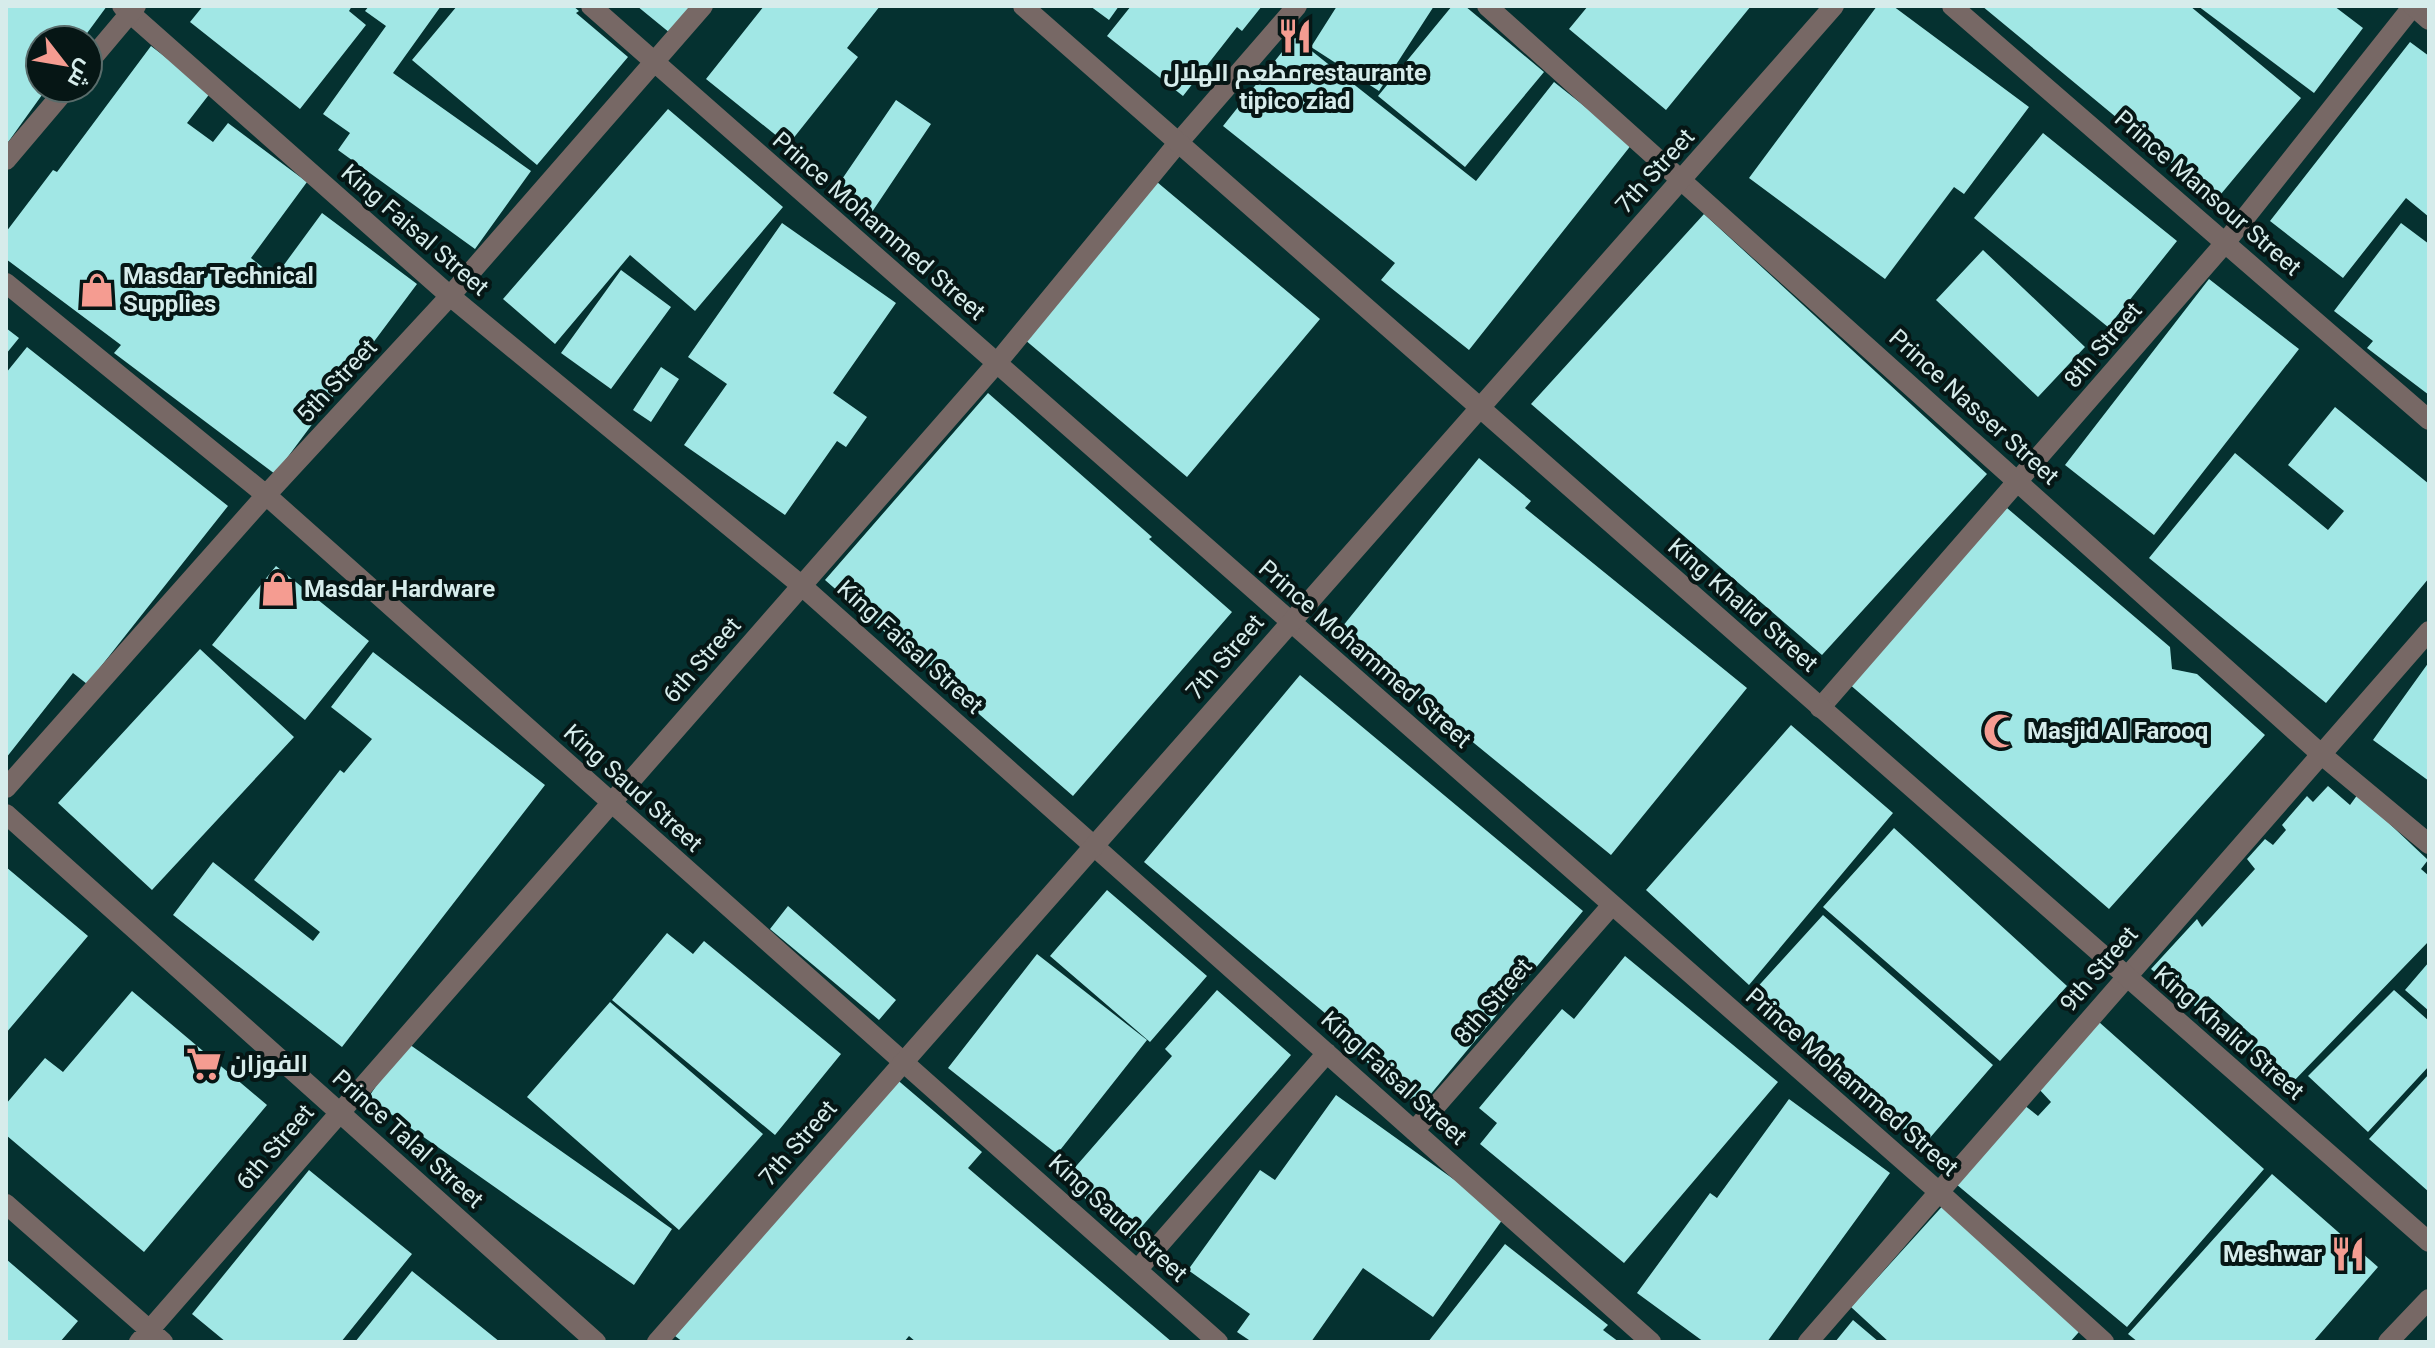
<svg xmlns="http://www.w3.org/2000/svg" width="2435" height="1348" font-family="Roboto,Cairo,sans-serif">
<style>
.building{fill:#a1e7e5}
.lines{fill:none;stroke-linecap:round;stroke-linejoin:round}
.minor{stroke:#776865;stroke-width:20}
.tertiary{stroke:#776865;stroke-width:20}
.labels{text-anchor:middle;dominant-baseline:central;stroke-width:8;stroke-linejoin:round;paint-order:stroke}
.poi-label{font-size:24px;font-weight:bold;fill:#d6eceb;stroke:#061615;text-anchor:start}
.street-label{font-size:24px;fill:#d6eceb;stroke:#061615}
</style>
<rect width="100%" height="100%" fill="#053130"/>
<path class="building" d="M 6,6 L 107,6 L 82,40 L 40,40 L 40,88 L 47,88 L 6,145 Z
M 203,6 L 352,6 L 349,11 L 366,25 L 300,109 L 190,22 Z
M 369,6 L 441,6 L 393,73 L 531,171 L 475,249 L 338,150 L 350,133 L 323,114 L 386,26 L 365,11 Z
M 457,6 L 573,6 L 579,11 L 576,13 L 628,57 L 537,165 L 412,60 Z
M 637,6 L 691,6 L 670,33 Z
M 764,6 L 880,6 L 847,48 L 858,57 L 788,145 L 706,79 Z
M 1090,6 L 1119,6 L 1109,20 Z
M 1131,6 L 1262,6 L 1242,31 L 1237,27 L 1183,96 L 1107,36 Z
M 1337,6 L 1434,6 L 1379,91 L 1311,47 Z
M 1452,6 L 1465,6 L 1544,72 L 1465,167 L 1378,96 Z
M 1588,6 L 1751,6 L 1666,110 L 1569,29 Z
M 1877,6 L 1893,6 L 2029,107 L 1964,194 L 1954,187 L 1885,279 L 1749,178 Z
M 1982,6 L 2190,6 L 2301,98 L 2216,200 Z
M 2198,6 L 2334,6 L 2363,28 L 2314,93 Z
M 1294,37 L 1476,181 L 1554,82 L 1632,144 L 1469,350 L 1381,280 L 1395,263 L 1223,126 Z
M 2410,42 L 2429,56 L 2429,217 L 2406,198 L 2343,278 L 2270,221 Z
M 151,46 L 211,92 L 187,123 L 213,142 L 228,123 L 307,182 L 251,258 L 275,277 L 322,213 L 417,284 L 275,474 L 114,353 L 121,345 L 6,259 L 6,232 L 53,170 L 57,172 Z
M 896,100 L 931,124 L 872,212 L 836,188 Z
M 668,109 L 783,207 L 695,311 L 630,255 L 555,344 L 503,299 Z
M 2043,133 L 2177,241 L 2108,327 L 1974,218 Z
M 1157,182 L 1320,319 L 1187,477 L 1024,339 Z
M 1704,214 L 1987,474 L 1822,655 L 1531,404 Z
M 782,223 L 896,303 L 833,393 L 867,417 L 846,447 L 837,441 L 785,515 L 684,445 L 727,384 L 688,357 Z
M 2401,223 L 2429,244 L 2429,395 L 2367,348 L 2373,341 L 2334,311 Z
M 1983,250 L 2085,347 L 2038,397 L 1936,300 Z
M 621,270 L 671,307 L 611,389 L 561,353 Z
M 2209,279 L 2299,349 L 2154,535 L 2065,465 Z
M 6,328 L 19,338 L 6,354 Z
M 27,347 L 228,506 L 87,684 L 73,673 L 6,758 L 6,373 Z
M 661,367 L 679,379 L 651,422 L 633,410 Z
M 988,393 L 1152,537 L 1149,539 L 1232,612 L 1073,796 L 825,580 Z
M 2335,407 L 2429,484 L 2429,578 L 2326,703 L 2149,558 L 2235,453 L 2328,530 L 2344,511 L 2288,465 Z
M 1479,458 L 1531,501 L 1525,508 L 1747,688 L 1611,855 L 1338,632 Z
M 2007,508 L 2170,647 L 2172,669 L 2197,674 L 2265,735 L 2109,909 L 1848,683 Z
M 276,566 L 369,641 L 305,720 L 212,645 Z
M 200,649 L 294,737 L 152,890 L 58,803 Z
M 373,652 L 545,785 L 342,1047 L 173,915 L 213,862 L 313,941 L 320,932 L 254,880 L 340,770 L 344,773 L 372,739 L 331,707 Z
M 2429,662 L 2429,781 L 2373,740 Z
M 1300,675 L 1583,911 L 1420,1107 L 1331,1032 L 1338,1024 L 1144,862 Z
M 1791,725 L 1893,813 L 1749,985 L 1646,890 Z
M 2328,786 L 2350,805 L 2358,794 L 2428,860 L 2421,869 L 2429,876 L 2429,941 L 2291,1084 L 2243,1044 L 2254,1037 L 2208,996 L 2196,1007 L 2151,969 L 2197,919 L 2202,927 L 2255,869 L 2247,859 L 2265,839 L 2273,845 L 2286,830 L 2282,825 L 2307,796 L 2313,802 Z
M 1894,828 L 2067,986 L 2000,1061 L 1823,907 Z
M 6,867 L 88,936 L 6,1033 Z
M 1107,890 L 1207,976 L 1150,1042 L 1050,956 Z
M 788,906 L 896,1000 L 879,1020 L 770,929 Z
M 1823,915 L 1993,1065 L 1922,1147 L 1752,993 Z
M 667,933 L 693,954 L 704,941 L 841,1054 L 775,1135 L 612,1000 Z
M 1037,954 L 1147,1040 L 1057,1154 L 948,1068 Z
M 1625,956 L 1778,1082 L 1624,1263 L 1480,1144 L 1497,1123 L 1479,1108 L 1562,1009 L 1574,1019 Z
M 2429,962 L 2429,1011 L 2405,990 Z
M 1217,990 L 1291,1055 L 1131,1239 L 1064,1180 L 1172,1056 L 1165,1049 Z
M 2394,990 L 2429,1021 L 2429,1066 L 2368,1132 L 2308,1076 Z
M 132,991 L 267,1105 L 144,1252 L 6,1135 L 6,1104 L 45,1058 L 63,1072 Z
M 610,1002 L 763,1134 L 679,1230 L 527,1097 Z
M 2099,1022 L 2264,1169 L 2127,1327 L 1956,1184 L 2024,1105 L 2038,1116 L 2051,1102 L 2038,1088 Z
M 406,1042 L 672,1229 L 634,1285 L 368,1098 Z
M 2429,1074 L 2429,1192 L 2369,1139 Z
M 894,1077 L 982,1152 L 968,1168 L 1172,1342 L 916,1342 L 909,1336 L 904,1342 L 683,1342 L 675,1336 Z
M 1336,1095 L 1505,1216 L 1433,1317 L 1363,1268 L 1311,1342 L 1252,1342 L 1237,1332 L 1250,1314 L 1188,1270 L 1260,1170 L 1275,1180 Z
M 1789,1099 L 1890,1173 L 1767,1342 L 1704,1342 L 1637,1293 L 1710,1193 L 1717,1198 Z
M 309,1170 L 412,1254 L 341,1342 L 226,1342 L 192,1314 Z
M 2272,1174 L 2378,1267 L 2313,1342 L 2138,1342 L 2128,1334 Z
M 1948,1200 L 2086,1324 L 2070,1342 L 1889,1342 L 1851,1307 Z
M 1505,1244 L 1608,1325 L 1603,1330 L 1619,1342 L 1428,1342 Z
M 6,1259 L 78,1321 L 60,1342 L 6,1342 Z
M 412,1271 L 500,1342 L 355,1342 Z
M 1853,1320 L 1879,1342 L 1835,1342 Z"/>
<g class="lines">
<path class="minor" d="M 122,6 L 450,296 L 802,586 L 1651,1342
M 591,6 L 1939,1192 L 2104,1342
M 1487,6 L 2322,755 L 2429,844
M 1952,6 L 2429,420
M 6,283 L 266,495 L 1218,1342
M 1820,708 L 2225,243 L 2413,6
M 6,788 L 266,495 L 450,296 L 703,6
M 6,814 L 596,1342
M 1414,1131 L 1612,905
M 6,1204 L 163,1342
M 1137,1270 L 1327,1053
M 139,1342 L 996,364 L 1178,143 L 1297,6
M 1808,1342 L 2429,631"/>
<path class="tertiary" d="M 1023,6 L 2429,1242
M 2413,6 L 2429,20
M 88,63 L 136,6
M 6,160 L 67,88
M 657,1342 L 1834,6
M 2388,1342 L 2429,1299"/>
</g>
<defs>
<g id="restaurant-bare" transform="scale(2.76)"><path d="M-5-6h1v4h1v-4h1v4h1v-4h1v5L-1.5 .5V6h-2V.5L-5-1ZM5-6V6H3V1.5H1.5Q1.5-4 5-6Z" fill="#f59c91" stroke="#061615" stroke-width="2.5" paint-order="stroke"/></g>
<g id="shop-bare" transform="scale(2.76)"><path d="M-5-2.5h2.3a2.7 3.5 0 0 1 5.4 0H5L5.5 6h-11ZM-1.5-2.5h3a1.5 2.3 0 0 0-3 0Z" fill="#f59c91" stroke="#061615" stroke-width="2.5" paint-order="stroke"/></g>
<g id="mosque-bare" transform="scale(2.76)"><path d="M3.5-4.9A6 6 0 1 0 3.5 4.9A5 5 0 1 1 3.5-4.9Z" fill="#f59c91" stroke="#061615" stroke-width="2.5" paint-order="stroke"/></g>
<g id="supermarket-bare" transform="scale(2.76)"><path d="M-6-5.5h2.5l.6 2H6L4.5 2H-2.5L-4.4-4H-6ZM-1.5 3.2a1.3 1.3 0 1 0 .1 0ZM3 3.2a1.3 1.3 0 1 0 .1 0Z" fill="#f59c91" stroke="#061615" stroke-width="2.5" paint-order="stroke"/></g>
</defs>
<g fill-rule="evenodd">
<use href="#restaurant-bare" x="1295" y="36"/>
<use href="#shop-bare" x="97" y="290"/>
<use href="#shop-bare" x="278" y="589"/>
<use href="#mosque-bare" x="2001" y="731"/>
<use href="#supermarket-bare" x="204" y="1064"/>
<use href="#restaurant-bare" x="2348" y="1254"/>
</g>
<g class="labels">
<g class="poi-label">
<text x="1295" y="73" text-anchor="middle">مطعم الهلالrestaurante<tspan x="1295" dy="28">tipico ziad</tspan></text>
<text x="123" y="276">Masdar Technical<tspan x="123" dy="28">Supplies</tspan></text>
<text x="304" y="589">Masdar Hardware</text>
<text x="2027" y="731">Masjid Al Farooq</text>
<text x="230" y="1064">الفوزان</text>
<text x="2322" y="1254" text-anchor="end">Meshwar</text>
</g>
<g class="street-label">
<text transform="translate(1655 171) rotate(-48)">7th Street</text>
<text transform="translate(2208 193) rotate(41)">Prince Mansour Street</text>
<text transform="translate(879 226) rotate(41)">Prince Mohammed Street</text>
<text transform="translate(415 230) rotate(41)">King Faisal Street</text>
<text transform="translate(2103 345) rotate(-49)">8th Street</text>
<text transform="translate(337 381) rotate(-47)">5th Street</text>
<text transform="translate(1974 407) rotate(42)">Prince Nasser Street</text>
<text transform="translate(1743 605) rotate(41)">King Khalid Street</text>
<text transform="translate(910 647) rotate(42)">King Faisal Street</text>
<text transform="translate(1365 654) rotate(41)">Prince Mohammed Street</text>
<text transform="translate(1225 657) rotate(-49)">7th Street</text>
<text transform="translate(702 660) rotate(-49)">6th Street</text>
<text transform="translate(633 788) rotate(42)">King Saud Street</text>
<text transform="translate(2099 969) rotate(-49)">9th Street</text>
<text transform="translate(1493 1001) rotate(-49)">8th Street</text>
<text transform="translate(2229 1033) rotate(41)">King Khalid Street</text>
<text transform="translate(1394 1078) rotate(42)">King Faisal Street</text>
<text transform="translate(1852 1082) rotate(41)">Prince Mohammed Street</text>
<text transform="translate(408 1139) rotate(42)">Prince Talal Street</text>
<text transform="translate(798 1143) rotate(-49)">7th Street</text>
<text transform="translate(275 1147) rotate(-49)">6th Street</text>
<text transform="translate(1118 1218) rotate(42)">King Saud Street</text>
</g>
</g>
<rect width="2435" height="1348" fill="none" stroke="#d6eceb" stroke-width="16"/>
<g transform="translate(64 64) rotate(121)"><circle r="38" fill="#061615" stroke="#596c6b" stroke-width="2"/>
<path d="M0-6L14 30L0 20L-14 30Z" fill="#f59c91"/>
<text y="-12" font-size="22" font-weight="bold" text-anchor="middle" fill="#d6eceb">ش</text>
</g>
</svg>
